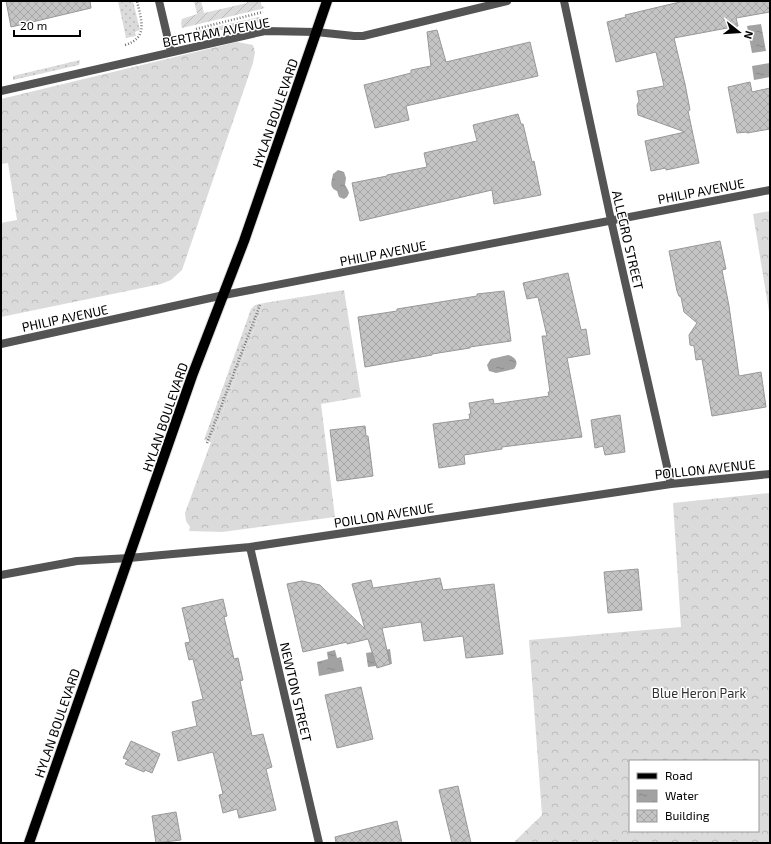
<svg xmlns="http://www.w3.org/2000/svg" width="771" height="844" font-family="'Exo 2',sans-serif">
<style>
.grass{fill:url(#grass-dots)}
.forest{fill:url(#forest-crowns);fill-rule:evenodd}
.garden{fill:url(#garden-furrows)}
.water{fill:url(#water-ripples)}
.building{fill:url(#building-cross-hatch);stroke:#989898}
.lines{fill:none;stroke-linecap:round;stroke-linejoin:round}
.primary-casing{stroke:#dbdbdb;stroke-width:12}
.path{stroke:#767676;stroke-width:2.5;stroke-dasharray:1 2;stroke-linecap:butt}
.service{stroke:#545454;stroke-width:8}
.minor{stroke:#545454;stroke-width:8}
.primary{stroke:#000;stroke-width:10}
.labels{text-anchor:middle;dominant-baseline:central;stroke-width:3;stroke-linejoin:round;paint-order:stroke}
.street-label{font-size:13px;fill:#000;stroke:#fff}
.park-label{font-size:13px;fill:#323232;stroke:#fff}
</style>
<defs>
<pattern id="grass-dots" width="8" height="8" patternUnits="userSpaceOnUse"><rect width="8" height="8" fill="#dbdbdb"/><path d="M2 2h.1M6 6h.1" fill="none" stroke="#bababa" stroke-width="1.8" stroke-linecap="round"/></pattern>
<pattern id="forest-crowns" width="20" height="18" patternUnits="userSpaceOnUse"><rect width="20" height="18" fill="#dbdbdb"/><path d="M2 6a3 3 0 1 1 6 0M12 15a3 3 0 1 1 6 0" fill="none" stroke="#bababa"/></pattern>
<pattern id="garden-furrows" width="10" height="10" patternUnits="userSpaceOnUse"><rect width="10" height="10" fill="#dbdbdb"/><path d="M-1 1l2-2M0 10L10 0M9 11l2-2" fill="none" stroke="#bababa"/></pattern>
<pattern id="water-ripples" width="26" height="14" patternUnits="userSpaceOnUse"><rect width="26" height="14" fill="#a2a2a2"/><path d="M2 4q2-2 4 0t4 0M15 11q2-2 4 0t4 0" fill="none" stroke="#8a8a8a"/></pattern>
<pattern id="building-cross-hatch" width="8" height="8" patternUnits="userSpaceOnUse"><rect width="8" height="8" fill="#c4c4c4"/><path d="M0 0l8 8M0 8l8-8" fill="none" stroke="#a7a7a7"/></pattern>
</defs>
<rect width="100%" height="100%" fill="#fff"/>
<path class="grass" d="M 118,1 L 133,1 L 140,30 L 135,32 L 136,36 L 126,38 Z
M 259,17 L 260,22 L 202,34 L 193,32 Z
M 80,60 L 79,65 L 13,80 L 13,76 Z
M 264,303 L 211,442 L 204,440 L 251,309 L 255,305 Z"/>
<path class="forest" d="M 237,42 L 253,45 L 255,52 L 253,63 L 182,270 L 171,280 L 161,284 L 1,317 L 1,223 L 17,220 L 8,163 L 1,164 L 1,99 Z
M 770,211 L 770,318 L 753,214 Z
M 344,290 L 361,397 L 321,404 L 335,517 L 222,532 L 189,531 L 190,527 L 186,521 L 185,513 L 211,442 L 264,303 Z
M 770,493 L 770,843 L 513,843 L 542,815 L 529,640 L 681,627 L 673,503 ZM 630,761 L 758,761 L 758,831 L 630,831 Z"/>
<path class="garden" d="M 194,1 L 201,1 L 204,13 L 247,3 L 247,1 L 261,1 L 261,5 L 265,8 L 182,28 L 181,23 L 182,19 L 197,14 Z"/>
<path class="water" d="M 761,24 L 766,51 L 752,53 L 747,26 Z
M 770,63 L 770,77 L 754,80 L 752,66 Z
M 338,170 L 344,172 L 346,178 L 345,185 L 348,190 L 349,193 L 347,197 L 344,199 L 339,197 L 337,191 C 328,187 332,181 333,174 Z
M 508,355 C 516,357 519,363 514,369 L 496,373 L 489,371 L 487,365 L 491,359 Z
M 390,649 L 392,664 L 368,667 L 366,653 Z
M 335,650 L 337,658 L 341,657 L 344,671 L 319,676 L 317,662 L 328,659 L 327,652 Z"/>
<path class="building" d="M 6,1 L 90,1 L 91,8 L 11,27 Z
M 684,1 L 770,1 L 770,12 L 736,18 L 738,26 L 674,38 L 685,84 L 690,110 L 688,111 L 699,163 L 666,170 L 666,168 L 651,171 L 645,141 L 685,132 L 638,115 L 637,105 L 639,101 L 637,91 L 664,86 L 656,52 L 616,62 L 607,22 L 626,17 L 625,15 Z
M 437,30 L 446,62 L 530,42 L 538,76 L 406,106 L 409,120 L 375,128 L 364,85 L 411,73 L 411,70 L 431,66 L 427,32 Z
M 750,82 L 752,92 L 770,88 L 770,129 L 747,133 L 747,132 L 737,133 L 728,87 Z
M 518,114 L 521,124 L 523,124 L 532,162 L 534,161 L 541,195 L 494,204 L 492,190 L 360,221 L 352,183 L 387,176 L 387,175 L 427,167 L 424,153 L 477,141 L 473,125 Z
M 720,241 L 726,269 L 722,270 L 729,306 L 739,376 L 761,372 L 766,407 L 712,416 L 702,359 L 696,360 L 694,346 L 690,345 L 689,335 L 697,323 L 684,312 L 681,297 L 679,296 L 677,291 L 669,251 Z
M 568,273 L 581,330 L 586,329 L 590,354 L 567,358 L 582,437 L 502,447 L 502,449 L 464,455 L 465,464 L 439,468 L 433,424 L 470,419 L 469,414 L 471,414 L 469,403 L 493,399 L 494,404 L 549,396 L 548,392 L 550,392 L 542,336 L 547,336 L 538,297 L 527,299 L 523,283 Z
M 504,291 L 511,341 L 470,347 L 470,348 L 432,354 L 432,355 L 365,367 L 358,317 L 397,311 L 397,309 L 477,296 L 477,294 Z
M 620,415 L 625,452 L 605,455 L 603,446 L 595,448 L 591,420 Z
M 365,426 L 366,436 L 368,436 L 373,476 L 337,481 L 330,430 Z
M 638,569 L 642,610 L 608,613 L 604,572 Z
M 440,578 L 443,590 L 494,584 L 503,654 L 466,658 L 463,636 L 424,641 L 421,622 L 382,628 L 390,664 L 377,668 L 368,639 L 347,644 L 347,642 L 303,652 L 287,584 L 302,581 L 320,585 L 365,629 L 352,584 L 371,580 L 373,588 Z
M 223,599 L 227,616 L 224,617 L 234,659 L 238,658 L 243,680 L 240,681 L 252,736 L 263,734 L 272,767 L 266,769 L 276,810 L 239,818 L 237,809 L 223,813 L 219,795 L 223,794 L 213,752 L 178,761 L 172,732 L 197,726 L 192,702 L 203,699 L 193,659 L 189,660 L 185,643 L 190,642 L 182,608 Z
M 361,687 L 373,739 L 337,748 L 325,695 Z
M 131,741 L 160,754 L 152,773 L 145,770 L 144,772 L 125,764 L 128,760 L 123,758 Z
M 458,786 L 471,843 L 452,843 L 439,790 Z
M 176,812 L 181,840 L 156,843 L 152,816 Z
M 397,821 L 402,843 L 336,843 L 335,837 Z"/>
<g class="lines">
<g class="primary-casing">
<path id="primary" d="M 29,843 L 192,376 L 244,241 L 327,1"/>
</g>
<path class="path" d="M 196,29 L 263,12
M 125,45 C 149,38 141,19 137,1
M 207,443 L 260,305"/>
<path class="service" d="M 159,1 L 171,52
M 1,91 L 265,31 L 316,32"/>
<path class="minor" d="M 564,1 L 611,220 L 671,484
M 316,32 L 354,36 L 363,36 L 507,1
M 1,344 L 224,295 L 770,190
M 250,547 L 319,843
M 1,575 L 77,561 L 129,558 L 250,547 L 671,484 L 770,474"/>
<use href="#primary" class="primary"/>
</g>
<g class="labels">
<g class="street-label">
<text transform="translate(216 32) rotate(-11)">BERTRAM AVENUE</text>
<text transform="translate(275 113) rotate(-71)">HYLAN BOULEVARD</text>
<text transform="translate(701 191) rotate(-11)">PHILIP AVENUE</text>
<text transform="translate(628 240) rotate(77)">ALLEGRO STREET</text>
<text transform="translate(383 253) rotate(-11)">PHILIP AVENUE</text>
<text transform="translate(65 318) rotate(-12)">PHILIP AVENUE</text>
<text transform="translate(165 417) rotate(-71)">HYLAN BOULEVARD</text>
<text transform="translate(705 469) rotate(-6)">POILLON AVENUE</text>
<text transform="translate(384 515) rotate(-9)">POILLON AVENUE</text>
<text transform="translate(296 692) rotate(77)">NEWTON STREET</text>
<text transform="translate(57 723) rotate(-71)">HYLAN BOULEVARD</text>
</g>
<g class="park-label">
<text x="699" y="693">Blue Heron Park</text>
</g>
</g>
<rect width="771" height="844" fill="none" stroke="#000000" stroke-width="4"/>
<rect x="629" y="760" width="130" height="72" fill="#ffffff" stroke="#999999"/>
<rect x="637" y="773" width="20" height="6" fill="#000000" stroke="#999999"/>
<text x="665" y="780" font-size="12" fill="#000000">Road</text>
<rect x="637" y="790" width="20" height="12" fill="url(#water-ripples)" stroke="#999999"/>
<text x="665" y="800" font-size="12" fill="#000000">Water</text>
<rect x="637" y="810" width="20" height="12" fill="url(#building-cross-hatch)" stroke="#999999"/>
<text x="665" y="820" font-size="12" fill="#000000">Building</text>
<g transform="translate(739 32) rotate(107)" stroke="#ffffff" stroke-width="3" paint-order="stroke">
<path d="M0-3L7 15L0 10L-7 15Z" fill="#000000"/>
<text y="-6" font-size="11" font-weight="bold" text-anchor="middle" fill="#000000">N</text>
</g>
<path d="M14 30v6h66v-6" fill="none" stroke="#000000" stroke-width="2"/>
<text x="20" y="30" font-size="12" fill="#000000" stroke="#ffffff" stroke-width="3" paint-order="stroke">20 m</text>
</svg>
